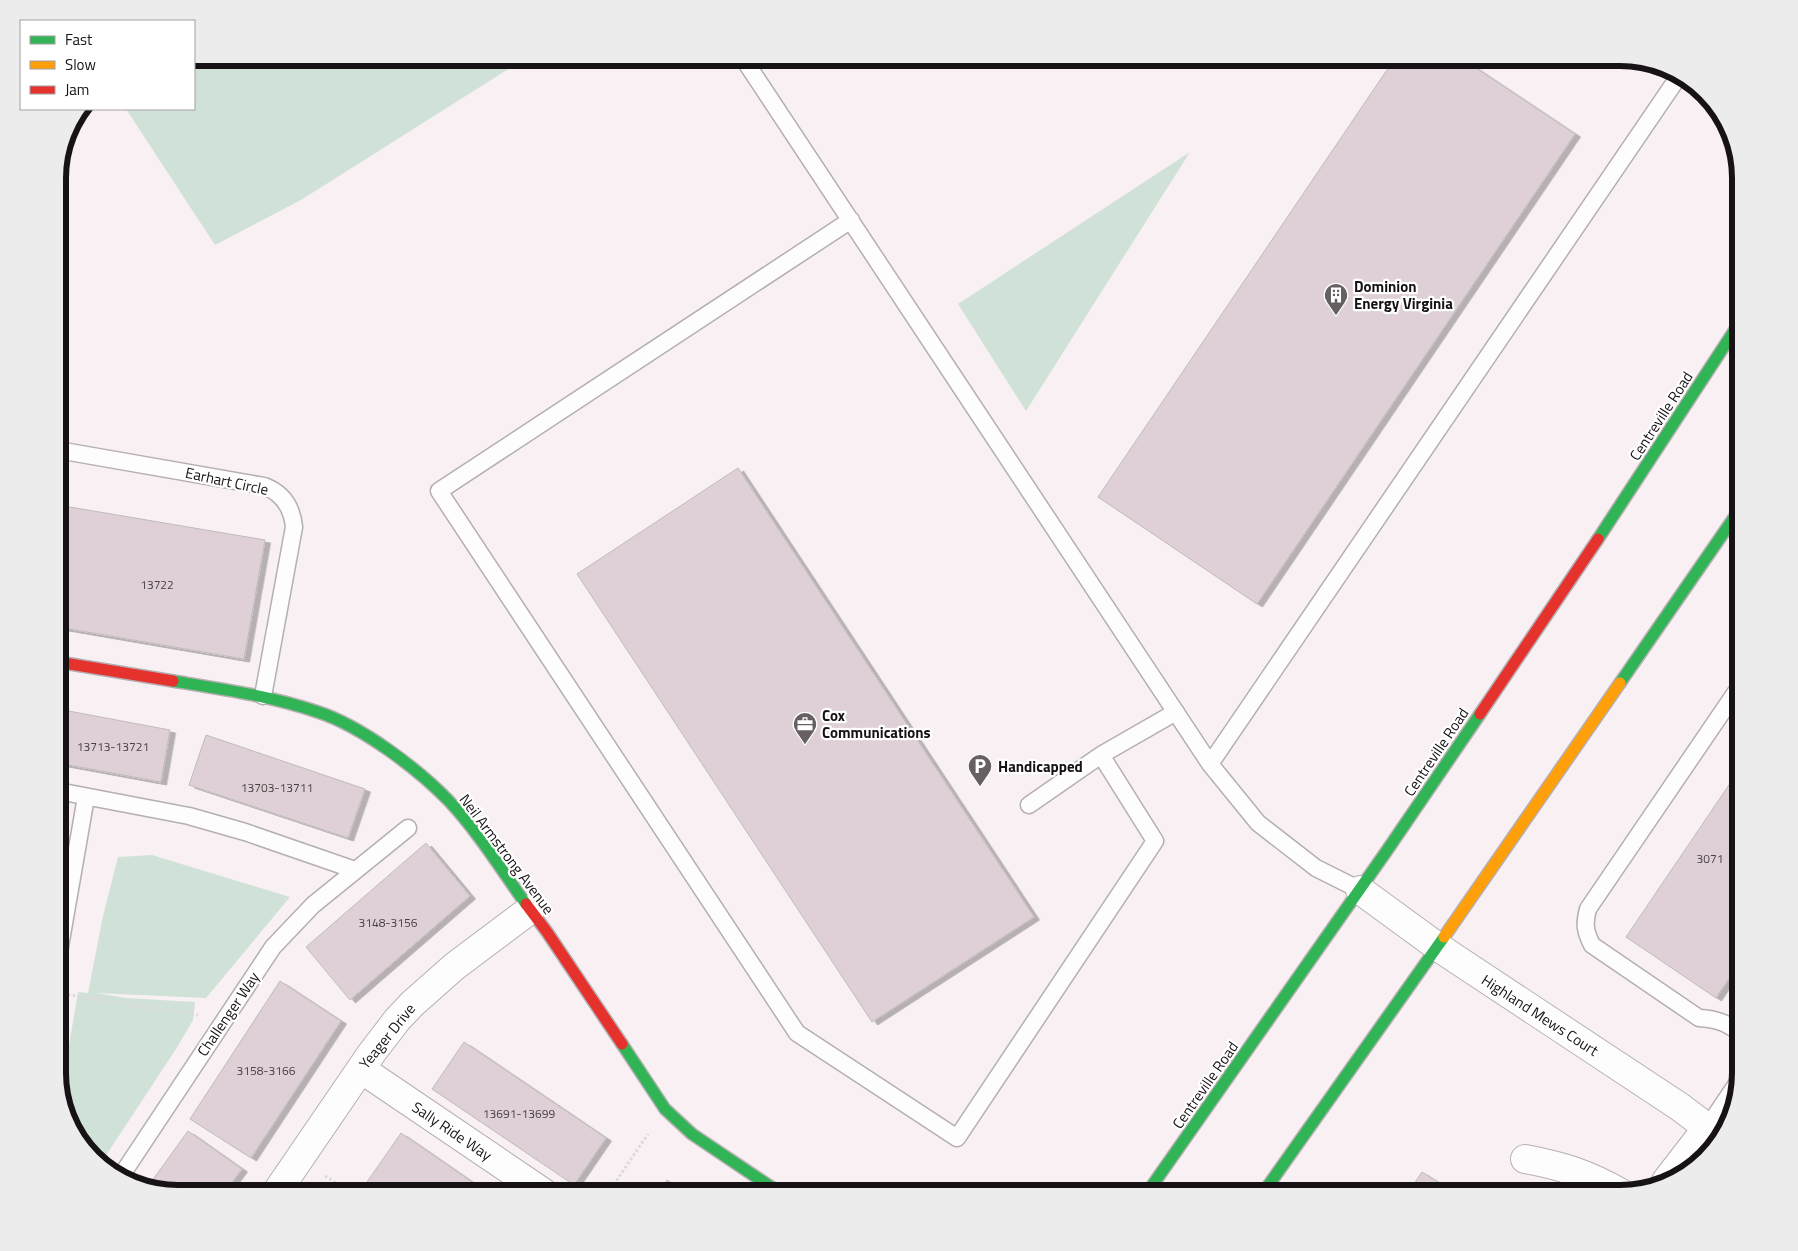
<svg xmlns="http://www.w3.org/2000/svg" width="1798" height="1251" font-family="'Titillium Web',sans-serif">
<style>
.green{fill:#d0e2d8}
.building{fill:#ded0d6;stroke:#c1bbbd;filter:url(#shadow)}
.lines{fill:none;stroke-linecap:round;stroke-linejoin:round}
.lane-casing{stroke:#b5afb1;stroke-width:19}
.street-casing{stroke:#b5afb1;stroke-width:30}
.fast-casing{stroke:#b5afb1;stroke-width:14}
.slow-casing{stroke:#b5afb1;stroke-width:14}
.jam-casing{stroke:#b5afb1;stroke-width:14}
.path{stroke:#dcd9da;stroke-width:3;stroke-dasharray:2.5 2.5;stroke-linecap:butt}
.lane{stroke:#fefdfd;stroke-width:16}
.street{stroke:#fefdfd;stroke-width:28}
.fast{stroke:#30b455;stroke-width:11}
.slow{stroke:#ff9f0a;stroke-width:11}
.jam{stroke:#e5322d;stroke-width:11}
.labels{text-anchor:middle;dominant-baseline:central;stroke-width:4.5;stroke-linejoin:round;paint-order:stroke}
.number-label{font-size:12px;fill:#494245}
.poi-label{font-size:15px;font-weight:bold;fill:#171215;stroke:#fff;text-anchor:start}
.street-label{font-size:15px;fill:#171215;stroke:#fff}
.rim{fill:none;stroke:#171215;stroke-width:6}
</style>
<defs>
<filter id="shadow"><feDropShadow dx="5.5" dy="3" stdDeviation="0" flood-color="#0004"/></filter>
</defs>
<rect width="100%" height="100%" fill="#f8f0f3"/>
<path class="green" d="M 194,58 L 526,58 L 301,200 L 215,245 L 126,109 L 194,109 Z
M 1190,152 L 1026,411 L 958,304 Z
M 152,855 L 290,897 L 206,998 L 96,993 L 126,998 L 195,1002 L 193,1020 L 176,1049 L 101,1163 L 74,1133 L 61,1093 L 78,992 L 88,993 L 103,916 L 118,857 Z"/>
<path class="building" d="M 1395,58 L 1461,58 L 1575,134 L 1257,604 L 1098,497 Z
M 738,468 L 1034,917 L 872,1022 L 577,574 Z
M 58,505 L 265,540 L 244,659 L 58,627 Z
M 58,709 L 170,730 L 161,782 L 58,763 Z
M 206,735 L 365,789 L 348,838 L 189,785 Z
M 1735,776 L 1740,780 L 1740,962 L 1716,998 L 1626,937 Z
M 426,843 L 470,896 L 350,1000 L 306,947 Z
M 280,981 L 341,1021 L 251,1158 L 190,1119 Z
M 464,1042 L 606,1138 L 574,1185 L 432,1089 Z
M 188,1131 L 242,1169 L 224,1193 L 178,1194 L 149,1185 Z
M 401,1133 L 488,1193 L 383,1193 L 367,1182 Z
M 1422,1172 L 1455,1193 L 1408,1193 Z
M 667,1180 L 675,1185 L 687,1193 L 658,1193 Z"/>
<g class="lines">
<g class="lane-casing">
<path id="lane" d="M 743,58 L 1210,764 L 1258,823 L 1316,868 L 1360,890
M 851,220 L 439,491 L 797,1033 L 957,1138 L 1155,841 L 1101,755 L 1176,712
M 58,450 L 264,486 C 283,493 292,507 294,527 L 263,696
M 1740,686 L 1588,909 C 1584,924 1585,931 1592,945 L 1699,1018 C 1717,1019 1727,1023 1740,1033
M 1210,764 L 1679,76
M 58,791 L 189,816 L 245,832 L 355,870
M 1029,805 L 1101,755
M 58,958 L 86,797
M 1707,1128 L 1738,1082
M 121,1176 L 273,947 L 313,905 L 408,828"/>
</g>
<g class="street-casing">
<path id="street" d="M 1360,890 L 1438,947 L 1680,1107 L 1721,1138
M 361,1069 L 544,1193
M 1525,1159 C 1563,1166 1587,1174 1621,1193
M 1666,1181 L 1707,1128
M 276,1193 L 371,1054 L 397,1020 L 412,1004 L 455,966 L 531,909"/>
</g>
<g class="fast-casing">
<path id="fast" d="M 1598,539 L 1740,322
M 173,681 C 222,689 271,696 318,712 C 361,726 417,768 449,801 C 478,832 501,869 526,904
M 1620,683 L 1740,509
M 622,1044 L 665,1109 L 692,1134 L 780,1193
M 1147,1193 L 1388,849 L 1480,714
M 1263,1193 L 1444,937"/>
</g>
<g class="slow-casing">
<path id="slow" d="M 1444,937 L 1620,683"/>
</g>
<g class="jam-casing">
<path id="jam" d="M 58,662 L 173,681
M 1480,714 L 1598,539
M 526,904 L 547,932 L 622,1044"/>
</g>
<path class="path" d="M 58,993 L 198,1015
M 325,1176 L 351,1193
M 608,1193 L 648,1134"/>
<use href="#lane" class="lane"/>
<use href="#street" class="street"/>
<use href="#fast" class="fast"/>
<use href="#slow" class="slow"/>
<use href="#jam" class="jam"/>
</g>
<defs>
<g id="building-pin" transform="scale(1.25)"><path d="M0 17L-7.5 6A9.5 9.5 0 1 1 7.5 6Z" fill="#666063" stroke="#fff"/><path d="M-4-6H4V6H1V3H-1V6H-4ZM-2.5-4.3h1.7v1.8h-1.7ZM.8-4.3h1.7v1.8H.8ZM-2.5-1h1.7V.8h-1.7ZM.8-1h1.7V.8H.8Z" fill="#fff"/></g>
<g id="office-pin" transform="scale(1.25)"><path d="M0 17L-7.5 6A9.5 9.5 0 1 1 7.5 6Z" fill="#666063" stroke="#fff"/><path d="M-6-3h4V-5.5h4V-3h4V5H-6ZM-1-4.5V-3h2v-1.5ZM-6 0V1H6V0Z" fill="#fff"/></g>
<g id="parking-pin" transform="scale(1.25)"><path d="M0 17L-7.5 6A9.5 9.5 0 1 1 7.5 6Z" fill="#666063" stroke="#fff"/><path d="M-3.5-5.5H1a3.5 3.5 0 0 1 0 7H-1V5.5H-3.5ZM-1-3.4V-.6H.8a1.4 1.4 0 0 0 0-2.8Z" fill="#fff"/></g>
</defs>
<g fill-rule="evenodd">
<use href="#building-pin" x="1336" y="295"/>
<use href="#office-pin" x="805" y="724"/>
<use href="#parking-pin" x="980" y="766"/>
</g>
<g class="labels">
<g class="number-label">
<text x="157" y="584">13722</text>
<text x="113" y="746">13713-13721</text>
<text x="277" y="787">13703-13711</text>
<text x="1710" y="858">3071</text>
<text x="388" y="922">3148-3156</text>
<text x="266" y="1070">3158-3166</text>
<text x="519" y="1113">13691-13699</text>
</g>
<g class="poi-label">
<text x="1354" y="286">Dominion<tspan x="1354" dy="17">Energy Virginia</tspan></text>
<text x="822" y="715">Cox<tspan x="822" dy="17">Communications</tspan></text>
<text x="998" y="766">Handicapped</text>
</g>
<g class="street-label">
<text transform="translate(1661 416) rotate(-57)">Centreville Road</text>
<text transform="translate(227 481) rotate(12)">Earhart Circle</text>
<text transform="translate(1436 752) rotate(-56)">Centreville Road</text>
<text transform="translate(507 854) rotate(53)">Neil Armstrong Avenue</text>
<text transform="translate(228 1014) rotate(-56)">Challenger Way</text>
<text transform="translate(1540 1015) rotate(33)">Highland Mews Court</text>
<text transform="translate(387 1036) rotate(-51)">Yeager Drive</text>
<text transform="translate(1205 1085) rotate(-55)">Centreville Road</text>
<text transform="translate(452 1131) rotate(34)">Sally Ride Way</text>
</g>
</g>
<path d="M0 0H1798V1251H0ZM178 66H1620A112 112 0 0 1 1732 178V1073A112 112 0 0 1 1620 1185H178A112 112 0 0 1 66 1073V178A112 112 0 0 1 178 66Z" fill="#ececec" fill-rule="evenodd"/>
<path class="rim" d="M178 66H1620A112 112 0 0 1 1732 178V1073A112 112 0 0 1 1620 1185H178A112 112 0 0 1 66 1073V178A112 112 0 0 1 178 66Z"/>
<rect x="20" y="20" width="175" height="90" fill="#ffffff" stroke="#a2a0a1"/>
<rect x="30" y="36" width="25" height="8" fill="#30b455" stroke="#a2a0a1"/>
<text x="65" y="45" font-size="15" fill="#171215">Fast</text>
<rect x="30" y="61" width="25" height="8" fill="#ff9f0a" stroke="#a2a0a1"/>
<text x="65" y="70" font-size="15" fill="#171215">Slow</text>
<rect x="30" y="86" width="25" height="8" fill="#e5322d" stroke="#a2a0a1"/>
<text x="65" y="95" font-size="15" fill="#171215">Jam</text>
</svg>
